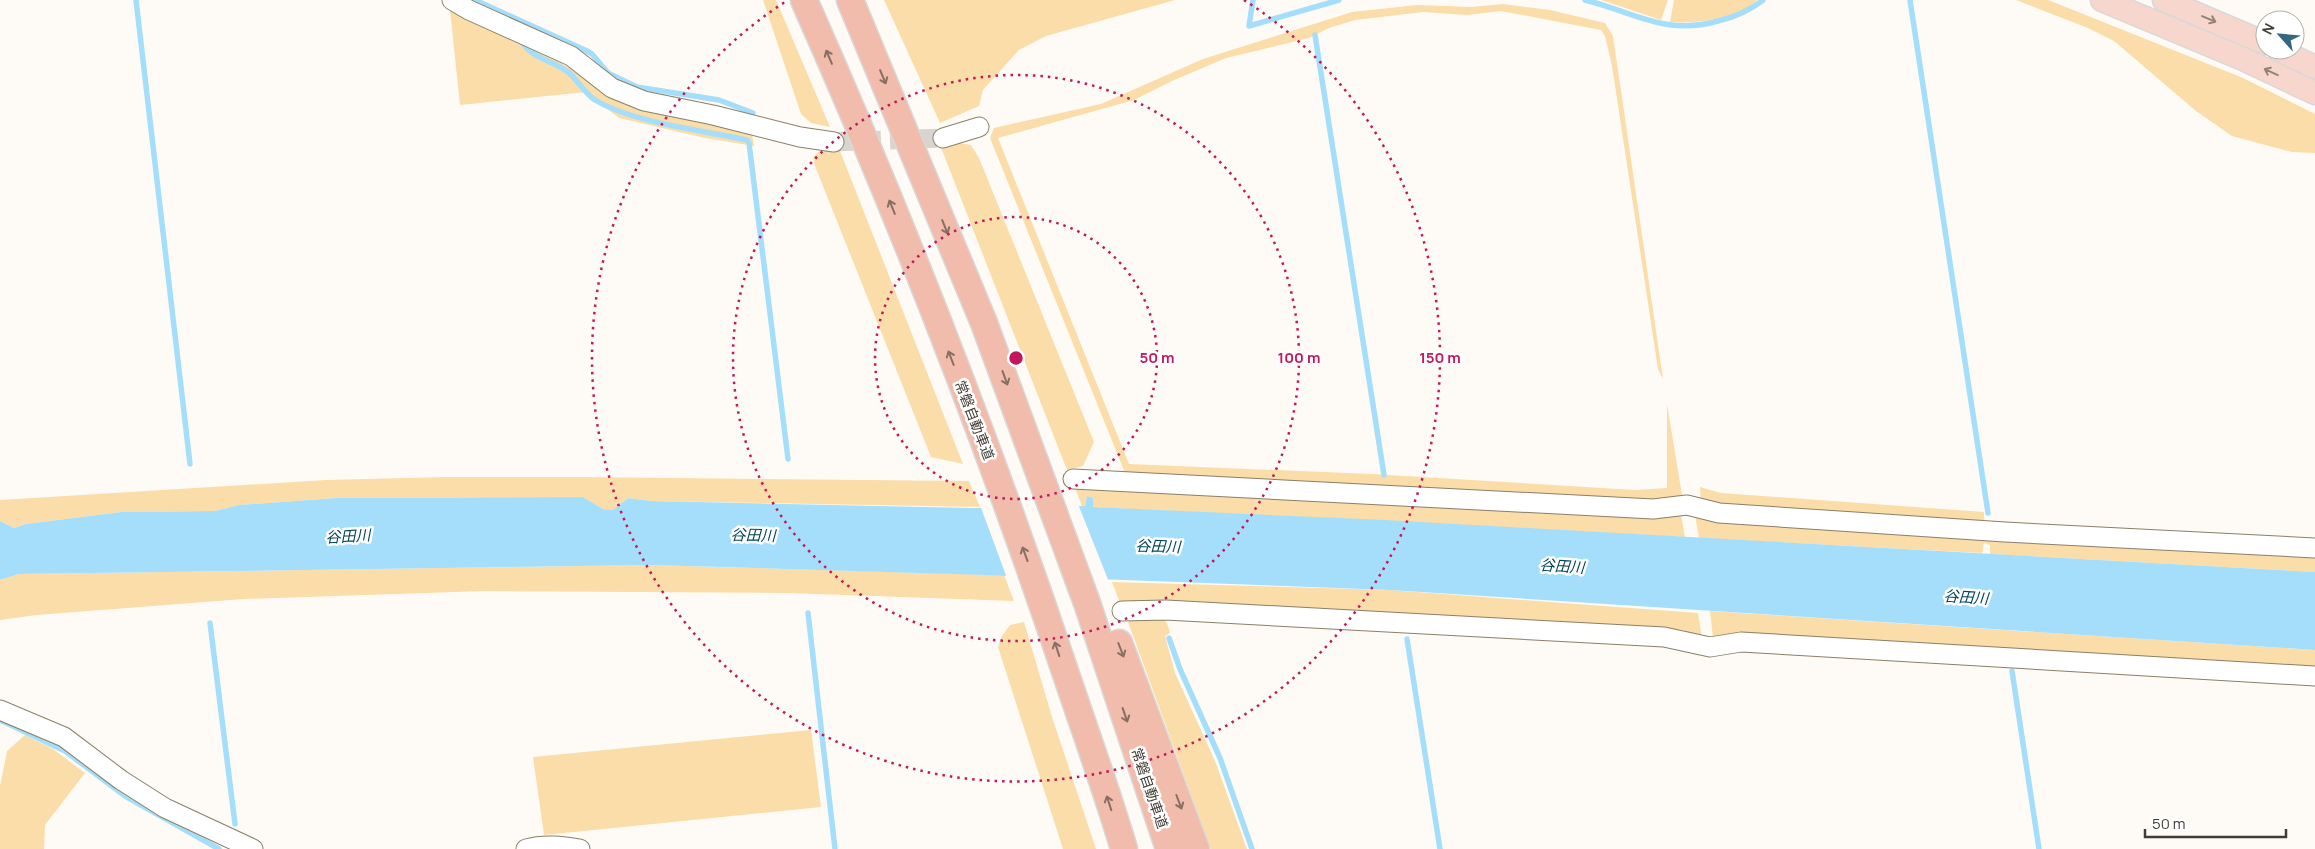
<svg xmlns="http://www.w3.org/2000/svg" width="2315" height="849" font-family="Manrope,'Noto Sans JP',sans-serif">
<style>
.green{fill:#fadda9}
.water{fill:#a5defa}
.pier{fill:#fefbf6}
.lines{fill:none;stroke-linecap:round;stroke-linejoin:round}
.stream{stroke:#a5defa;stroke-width:5.5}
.minor-tunnel{stroke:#d8d5cf;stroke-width:19;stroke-dasharray:19 9;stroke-linecap:butt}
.minor-casing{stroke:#8b7f68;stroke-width:21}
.major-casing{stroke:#d9d8d6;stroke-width:25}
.highway-casing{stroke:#d9d8d6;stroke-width:29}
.minor{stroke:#fff;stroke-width:19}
.major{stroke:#f7d7cd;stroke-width:22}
.highway{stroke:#f1bcab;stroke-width:26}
.oneway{stroke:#938278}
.oneway2{stroke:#876f62}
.ring{fill:none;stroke:#c2185b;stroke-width:2.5;stroke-dasharray:2.5 5}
.labels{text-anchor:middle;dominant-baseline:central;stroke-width:5;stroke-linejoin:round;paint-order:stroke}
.street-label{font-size:14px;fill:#413c32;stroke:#fff}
.water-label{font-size:15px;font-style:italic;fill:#02445b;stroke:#fff}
.centre{fill:#c2185b;stroke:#fff;stroke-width:2.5}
.ring-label{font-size:15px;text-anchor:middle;font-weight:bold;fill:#c2185b;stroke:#fff;stroke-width:5;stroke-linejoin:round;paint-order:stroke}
</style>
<rect width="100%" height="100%" fill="#fefbf6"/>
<path class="green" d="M 763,0 L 776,0 L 830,127 L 811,123 L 801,114 Z
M 884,0 L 1175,0 L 1046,36 L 1019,50 L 983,90 L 979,106 L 940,123 Z
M 1601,0 L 1668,0 L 1661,20 Z
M 1674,0 L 1757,0 C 1738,19 1696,24 1670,22 Z
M 2016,0 L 2048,0 L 2243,78 L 2315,114 L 2315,153 L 2292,152 L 2232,136 L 2196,111 L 2114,41 L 2088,28 Z
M 1503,4 L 1550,10 L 1605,23 L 1613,36 L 1663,379 L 1658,369 L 1612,66 L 1605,36 L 1601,30 L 1501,11 L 1467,15 L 1423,12 L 1355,20 L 1329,28 L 1309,38 L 1226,58 L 1172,81 L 1134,100 L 998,138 L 1129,464 L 1372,474 L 1635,490 L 1667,488 L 1667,404 L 1682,495 L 1675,501 L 1125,473 L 990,138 L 994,128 L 1101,104 L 1203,59 L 1352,12 L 1417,5 L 1471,7 Z
M 450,10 L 544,51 L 585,79 L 752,133 L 754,146 L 705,138 L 619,118 L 586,92 L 460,105 Z
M 960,143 L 971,145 L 979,158 L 1094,442 L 1083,466 L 1067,470 L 940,145 Z
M 823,148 L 840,151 L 963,464 L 931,457 L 815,166 L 813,157 Z
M 447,477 L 578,477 L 969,481 L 980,507 L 651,501 L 628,498 L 613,510 L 603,509 L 583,497 L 337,498 L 239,505 L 215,511 L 121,512 L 26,524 L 14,528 L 0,521 L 0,500 L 326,480 Z
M 1074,485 L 1680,509 L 1685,537 L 1092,507 L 1092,498 L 1087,496 L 1085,506 L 1082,506 Z
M 1700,487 L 1721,493 L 1984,512 L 1984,521 L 1754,508 L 1701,502 Z
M 1694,510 L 2315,555 L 2315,572 L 1990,554 L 1990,545 L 1984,543 L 1982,553 L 1699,538 Z
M 652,565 L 1004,575 L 1014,601 L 788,593 L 484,591 L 243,599 L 36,615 L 0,620 L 0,580 L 19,574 Z
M 1112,582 L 1390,590 L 1698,613 L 1702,639 L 1683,630 L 1643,627 L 1246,605 L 1120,603 Z
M 1710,611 L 2315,650 L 2315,670 L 1713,638 Z
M 1144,614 C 1161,614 1166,616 1170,633 L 1165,636 L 1175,673 L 1215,761 L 1247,849 L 1211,849 L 1128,622 Z
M 1024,622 L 1052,717 L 1096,849 L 1063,849 L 998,647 L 1002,636 L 1010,625 Z
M 811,730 L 821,807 L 544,835 L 533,757 Z
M 25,735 L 53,749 L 85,773 L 45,825 L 44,849 L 0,849 L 0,786 L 7,751 Z"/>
<path class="water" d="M 1087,496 L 1093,498 L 1093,507 L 1385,520 L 2315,572 L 2315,650 L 1390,590 L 986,575 L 652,565 L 19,574 L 0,580 L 0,521 L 14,528 L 26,524 L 121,512 L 215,511 L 239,505 L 337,498 L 583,497 L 603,509 L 613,510 L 628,498 L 651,501 L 972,508 L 1085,506 Z"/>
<path class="pier" d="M 1078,504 L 1109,582 L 1007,578 L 980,505 Z"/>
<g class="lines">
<path class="stream" d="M 136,0 L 190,464
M 475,0 L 585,50 L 592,54 L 608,73 L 637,87 L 719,100 L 753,113
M 1253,0 L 1249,26 L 1339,0
M 1585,0 C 1634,12 1665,36 1718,21 C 1735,17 1749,11 1763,0
M 1910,0 L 1988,513
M 1315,35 L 1384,475
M 523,44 C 535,59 553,61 568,72 C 578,80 584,93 595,100 C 634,123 702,130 747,140 L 749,143 L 788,459
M 808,613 L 835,849
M 210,623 L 235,824
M 1169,638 L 1180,669 L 1220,758 L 1252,849
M 1407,639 L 1440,849
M 2012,671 L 2039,849
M 0,720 L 65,751 L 125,796 L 219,849"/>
<path class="minor-tunnel" d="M 834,142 L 943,138"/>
<g class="minor-casing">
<path id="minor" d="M 452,0 L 469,10 L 571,56 L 612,88 L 644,101 L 713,115 L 800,137 L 834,142
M 943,138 L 979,127
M 1073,479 L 1653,509 L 1687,505 L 1719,513 L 2005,532 L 2315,548
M 1122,611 L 1166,610 L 1664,637 L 1710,647 L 1741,642 L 2315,676
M 0,710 L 64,737 L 121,780 L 165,808 L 253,849
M 526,849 C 544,844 562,846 580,849"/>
</g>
<g class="major-casing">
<path id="major" d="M 2102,0 L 2243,59 L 2315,93
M 2164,0 L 2265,43
M 2279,50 L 2315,67"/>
</g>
<g class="highway-casing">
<path id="highway" d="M 804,0 C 904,225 993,455 1071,689 C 1089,742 1108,795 1124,849
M 850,0 L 984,323 L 1087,603 L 1169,849
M 1119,643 L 1196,849"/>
</g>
<use href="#minor" class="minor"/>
<use href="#major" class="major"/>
<use href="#highway" class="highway"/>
</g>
<defs><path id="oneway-shaft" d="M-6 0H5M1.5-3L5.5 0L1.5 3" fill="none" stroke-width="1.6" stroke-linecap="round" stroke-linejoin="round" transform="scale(1.25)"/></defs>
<g class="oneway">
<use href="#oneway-shaft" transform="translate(2209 19) rotate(23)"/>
<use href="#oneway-shaft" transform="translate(2271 72) rotate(-155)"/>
</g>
<g class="oneway2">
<use href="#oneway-shaft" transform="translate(829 57) rotate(-113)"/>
<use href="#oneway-shaft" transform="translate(883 77) rotate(67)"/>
<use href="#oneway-shaft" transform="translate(892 207) rotate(-112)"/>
<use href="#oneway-shaft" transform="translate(945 227) rotate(68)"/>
<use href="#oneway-shaft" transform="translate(951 358) rotate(-111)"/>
<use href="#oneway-shaft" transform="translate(1005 378) rotate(70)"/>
<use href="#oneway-shaft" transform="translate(1025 554) rotate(-110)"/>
<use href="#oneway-shaft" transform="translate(1057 649) rotate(-108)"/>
<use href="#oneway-shaft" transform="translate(1121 650) rotate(69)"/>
<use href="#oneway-shaft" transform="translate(1125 715) rotate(71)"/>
<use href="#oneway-shaft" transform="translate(1179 802) rotate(69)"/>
<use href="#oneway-shaft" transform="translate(1109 803) rotate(-108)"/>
</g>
<g class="ring">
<circle cx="1016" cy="358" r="141"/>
<circle cx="1016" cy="358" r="283"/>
<path d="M1244 0A424 424 0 1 1 788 0"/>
</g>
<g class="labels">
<g class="street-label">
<text transform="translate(975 420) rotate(69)">常磐自動車道</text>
<text transform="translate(1150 788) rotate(71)">常磐自動車道</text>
</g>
<g class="water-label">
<text transform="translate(753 535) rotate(1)">谷田川</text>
<text transform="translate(348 536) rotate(-3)">谷田川</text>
<text transform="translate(1158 546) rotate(2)">谷田川</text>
<text transform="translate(1562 566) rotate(4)">谷田川</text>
<text transform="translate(1966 597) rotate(4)">谷田川</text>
</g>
</g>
<circle cx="1016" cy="358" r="8" class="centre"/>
<g class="ring-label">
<text x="1157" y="363">50 m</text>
<text x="1299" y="363">100 m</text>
<text x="1440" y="363">150 m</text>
</g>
<g transform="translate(2280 35) rotate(297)"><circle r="24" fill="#ffffff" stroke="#b3b1ad"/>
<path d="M0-4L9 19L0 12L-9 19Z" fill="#326883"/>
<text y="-8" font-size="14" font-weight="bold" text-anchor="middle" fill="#413c32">N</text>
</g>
<path d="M2145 829v8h141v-8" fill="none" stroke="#413c32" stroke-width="2.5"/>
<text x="2152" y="829" font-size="15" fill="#413c32" stroke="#ffffff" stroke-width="4" paint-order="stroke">50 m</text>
</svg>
